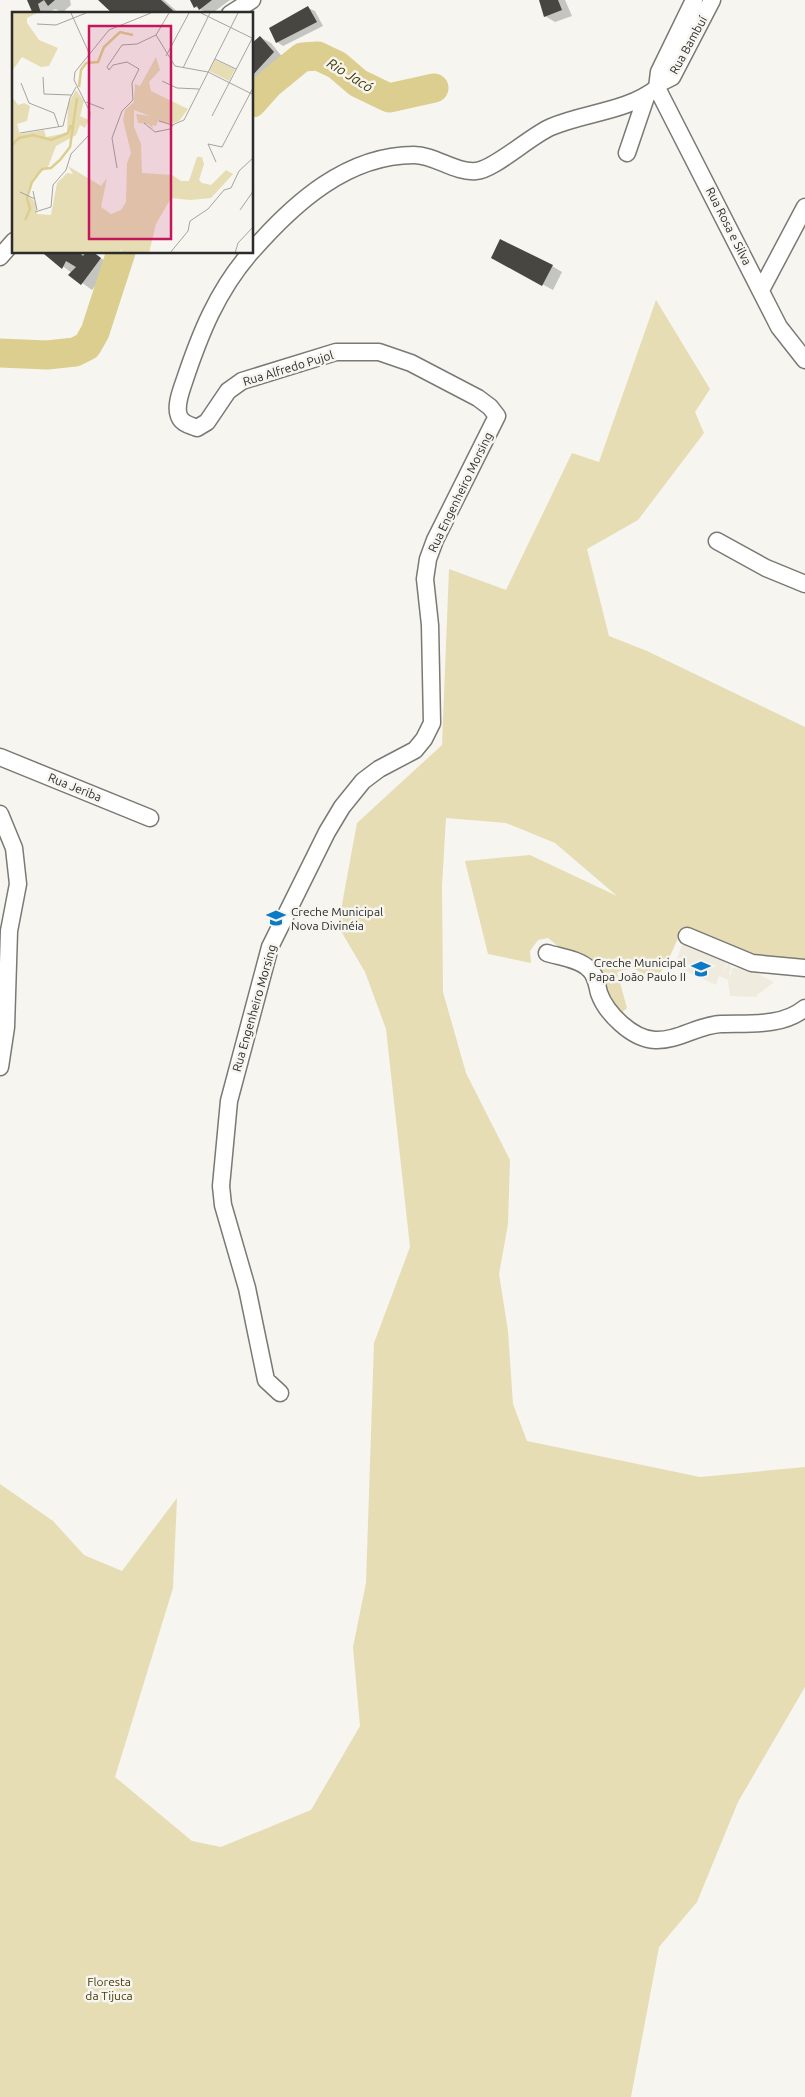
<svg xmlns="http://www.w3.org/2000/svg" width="805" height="2097" font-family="Ubuntu,sans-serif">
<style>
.built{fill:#efecdf}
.green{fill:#e6ddb5}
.shadow{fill:#0003}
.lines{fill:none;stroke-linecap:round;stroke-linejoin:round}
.river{stroke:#dcce8e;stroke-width:29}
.building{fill:#474641}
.minor-casing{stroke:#7a7974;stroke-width:19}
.minor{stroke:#fff;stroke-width:16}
.labels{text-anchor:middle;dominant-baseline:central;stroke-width:5;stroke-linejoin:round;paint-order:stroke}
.street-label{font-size:12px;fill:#2b2b29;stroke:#f6f5f0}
.poi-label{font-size:12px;fill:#2b2b29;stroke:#f6f5f0;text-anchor:start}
.park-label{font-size:12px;fill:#453b06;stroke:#f6f5f0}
.water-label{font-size:14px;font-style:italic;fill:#433903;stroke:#f6f5f0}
.inset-river{fill:none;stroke:#dcce8e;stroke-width:2.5}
.inset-road{fill:none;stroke:#a5a4a0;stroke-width:1}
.view{fill:#c2185b;fill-opacity:0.15;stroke:#c2185b;stroke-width:2.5}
.inset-edge{fill:none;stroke:#2b2b29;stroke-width:2.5}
</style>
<rect width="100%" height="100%" fill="#f6f5f0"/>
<path class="built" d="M 684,940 L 728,959 L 723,972 L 728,963 L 731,967 L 729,975 L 731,975 L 732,968 L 759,969 L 758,974 L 774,982 L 759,994 L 758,993 L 757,997 L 730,996 L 728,980 L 719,976 L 716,985 L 674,966 Z"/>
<path class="green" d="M 656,300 L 710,389 L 695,412 L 704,433 L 638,520 L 587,549 L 609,636 L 647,651 L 805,727 L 805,959 L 794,963 L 737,950 L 683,927 L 667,963 L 656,979 L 648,977 L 633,968 L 617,972 L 627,1008 L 619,1015 L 570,956 L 548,938 L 538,940 L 530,951 L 531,963 L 488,954 L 465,861 L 530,855 L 617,896 L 555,843 L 506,823 L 446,818 L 442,886 L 443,992 L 466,1073 L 510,1160 L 508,1224 L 499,1274 L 508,1331 L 513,1404 L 527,1441 L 700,1477 L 805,1467 L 805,1687 L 738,1802 L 697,1902 L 659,1947 L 631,2097 L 0,2097 L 0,1484 L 53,1521 L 84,1555 L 122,1571 L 177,1498 L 173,1588 L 115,1777 L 192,1841 L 221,1847 L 311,1810 L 360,1726 L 353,1647 L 366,1583 L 374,1343 L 410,1247 L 386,1029 L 365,972 L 338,926 L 357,823 L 442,745 L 449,569 L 506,590 L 572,453 L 599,462 Z"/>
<path class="shadow" d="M 29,0 L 70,0 L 71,5 L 62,13 L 56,9 L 51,11 L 52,14 L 34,14 Z
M 100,0 L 164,0 L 180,14 L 115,14 Z
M 191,0 L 230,0 L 211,14 L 195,7 Z
M 541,0 L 565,0 L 572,16 L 555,22 L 545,16 Z
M 308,8 L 315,11 L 323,26 L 283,46 L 277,42 Z
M 260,37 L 271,43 L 284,59 L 252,93 L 252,45 Z
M 47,252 L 92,252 L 111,265 L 92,290 L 70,274 L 72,273 L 46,254 Z
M 503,263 L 552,266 L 562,272 L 553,290 Z"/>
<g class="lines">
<path class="river" d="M 252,103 L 269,84 L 302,57 L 318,56 L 337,65 L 358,83 L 389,98 L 434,88
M 0,353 L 47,355 L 75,352 L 87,346 L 95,332 L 121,252"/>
</g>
<path class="building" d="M 27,0 L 55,0 L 48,6 L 44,0 L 38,4 L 41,13 L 39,14 L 33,14 Z
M 98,0 L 161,0 L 177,14 L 113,14 Z
M 190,0 L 212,0 L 199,10 L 197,6 L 194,8 Z
M 539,0 L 558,0 L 562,10 L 544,17 Z
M 308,6 L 317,22 L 276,43 L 269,28 Z
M 260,36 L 274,52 L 252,76 L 252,43 Z
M 500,239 L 553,265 L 542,286 L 491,258 Z
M 46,252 L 79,252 L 83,256 L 86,252 L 93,252 L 101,258 L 81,285 L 68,275 L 76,267 L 66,261 L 62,269 L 44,254 Z"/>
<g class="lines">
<g class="minor-casing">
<path id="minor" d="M 230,14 L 252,0
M 658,84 L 672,77 L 712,0
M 657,88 L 779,327 L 805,360
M 657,88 L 659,72 L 694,0
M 627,153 L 646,97
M 252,251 C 294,203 347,155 414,155 C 435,155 455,173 476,171 C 494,170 530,136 551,127 C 586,112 626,112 657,88
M 251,252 C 217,291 200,334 184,382 C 181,391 175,406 179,416 C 182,424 190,425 197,428 L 207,422 L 228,391 L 242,381 L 336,352 L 379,352 L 411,363 L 478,398 L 490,407 L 497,416 L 435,540 L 428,559 L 425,579 L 430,625 L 432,723 L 424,739 L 415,750 L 379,769 L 363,781 L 342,807 L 327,832 L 270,947 L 229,1101 L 221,1186 L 223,1205 L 247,1288 L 266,1380 L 280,1393
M 0,257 L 14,241
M 761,290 L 805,207
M 717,541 L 766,568 L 805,584
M 0,757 L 150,818
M 0,814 L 14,848 L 18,884 L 9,931 L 6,1027 L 0,1067
M 687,936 L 752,963 L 805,968
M 547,953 C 560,957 579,959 589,969 C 596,975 597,985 599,993 C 606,1013 632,1039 655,1040 C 678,1041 698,1025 721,1024 C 749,1023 782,1027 805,1008"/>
</g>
<use href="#minor" class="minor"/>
</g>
<defs>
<g id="school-bare" transform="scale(1.5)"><path d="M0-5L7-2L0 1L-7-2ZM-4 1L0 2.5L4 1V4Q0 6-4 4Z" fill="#0d7ac5" stroke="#f6f5f0" stroke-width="2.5" paint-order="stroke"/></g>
</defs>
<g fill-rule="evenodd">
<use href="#school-bare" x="276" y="918"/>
<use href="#school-bare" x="701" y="969"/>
</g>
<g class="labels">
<g class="street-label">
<text transform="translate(688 45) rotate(-61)">Rua Bambuí</text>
<text transform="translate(729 226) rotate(63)">Rua Rosa e Silva</text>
<text transform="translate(288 368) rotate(-17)">Rua Alfredo Pujol</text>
<text transform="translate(460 492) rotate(-64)">Rua Engenheiro Morsing</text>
<text transform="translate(75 787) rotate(22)">Rua Jeriba</text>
<text transform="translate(254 1008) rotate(-74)">Rua Engenheiro Morsing</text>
</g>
<g class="poi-label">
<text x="291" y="911">Creche Municipal<tspan x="291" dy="14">Nova Divinéia</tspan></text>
<text x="686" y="962" text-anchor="end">Creche Municipal<tspan x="686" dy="14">Papa João Paulo II</tspan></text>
</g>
<g class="park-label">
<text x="109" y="1981">Floresta<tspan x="109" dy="14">da Tijuca</tspan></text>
</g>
<g class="water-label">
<text transform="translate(350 75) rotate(32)">Rio Jacó</text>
</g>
</g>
<g transform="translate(12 12)">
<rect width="241" height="241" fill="#f6f5f0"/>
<path d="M 0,1 L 25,1 L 15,6 L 15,11 L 27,28 L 46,36 L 37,54 L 29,55 L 10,45 L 0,59 ZM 144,45 L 148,58 L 137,70 L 139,79 L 176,97 L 167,109 L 158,112 L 146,109 L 144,114 L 140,113 L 141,117 L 136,112 L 126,111 L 124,102 L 138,104 L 122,98 L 122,115 L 129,132 L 130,161 L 160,163 L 169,169 L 177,169 L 185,145 L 190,145 L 192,152 L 187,168 L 190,171 L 199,173 L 214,158 L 221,162 L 199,186 L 178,188 L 159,186 L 144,212 L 137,241 L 108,241 L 111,235 L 107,241 L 0,241 L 0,85 L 6,93 L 12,91 L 18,94 L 15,109 L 5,112 L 8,122 L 32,118 L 34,125 L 55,121 L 56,92 L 64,78 L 72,89 L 68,104 L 77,108 L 73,116 L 68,113 L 64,123 L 44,134 L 36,155 L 21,166 L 15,182 L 24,191 L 25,202 L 39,203 L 45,171 L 55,161 L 61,162 L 56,154 L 89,174 L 95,166 L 89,195 L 99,202 L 109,198 L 114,190 L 115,151 L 119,141 L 111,108 L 113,98 L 122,90 L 123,72 L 128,74 ZM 203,48 L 223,57 L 217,69 L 197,59 Z" fill="#e6ddb5"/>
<path class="inset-river" d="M 67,75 L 69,58 L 74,51 L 86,50 L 92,35 L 108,20 L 121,23M 0,133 L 7,126 L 21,123 L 39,128 L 56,121 L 59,113M 13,208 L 18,197 L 15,186 L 20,170 L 30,157 L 39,156 L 48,148 L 58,135 L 65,86"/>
<path class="inset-road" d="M 59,1 L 77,41M 189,1 L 242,27M 25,12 L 44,13 L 74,1M 144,23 L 163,54 L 196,60 L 242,83M 144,23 L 157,1M 154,44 L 177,1M 203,47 L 224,57M 171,56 L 198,1M 31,65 L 32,82 L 59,83M 150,69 L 165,76 L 187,77M 9,71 L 17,91 L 42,101 L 47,115M 74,90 L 92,97M 200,104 L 242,23M 147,109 L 160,113 L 172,108 L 226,1M 132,111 L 143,120 L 158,117 L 161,113M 8,121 L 51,114 L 58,86 L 64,75M 204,150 L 196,132 L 210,135 L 242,74M 105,156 L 100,126 L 110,99 L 121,88 L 120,71 L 127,57 L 115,50 L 101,53 L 97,58 L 95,55 L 110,33 L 125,32 L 144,23M 21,179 L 25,198M 8,180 L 23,187M 228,198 L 242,178M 23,200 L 39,195 L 41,173 L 54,158 L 59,142 L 77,123 L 78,100 L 62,68 L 63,60 L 97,18 L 139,1M 158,241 L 176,219 L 178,209 L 196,197 L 212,178 L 219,176 L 227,159 L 242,145M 223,241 L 226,231 L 242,214"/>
<path class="view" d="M 77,14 L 159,14 L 159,227 L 77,227 Z"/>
<rect width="241" height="241" class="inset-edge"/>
</g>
</svg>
